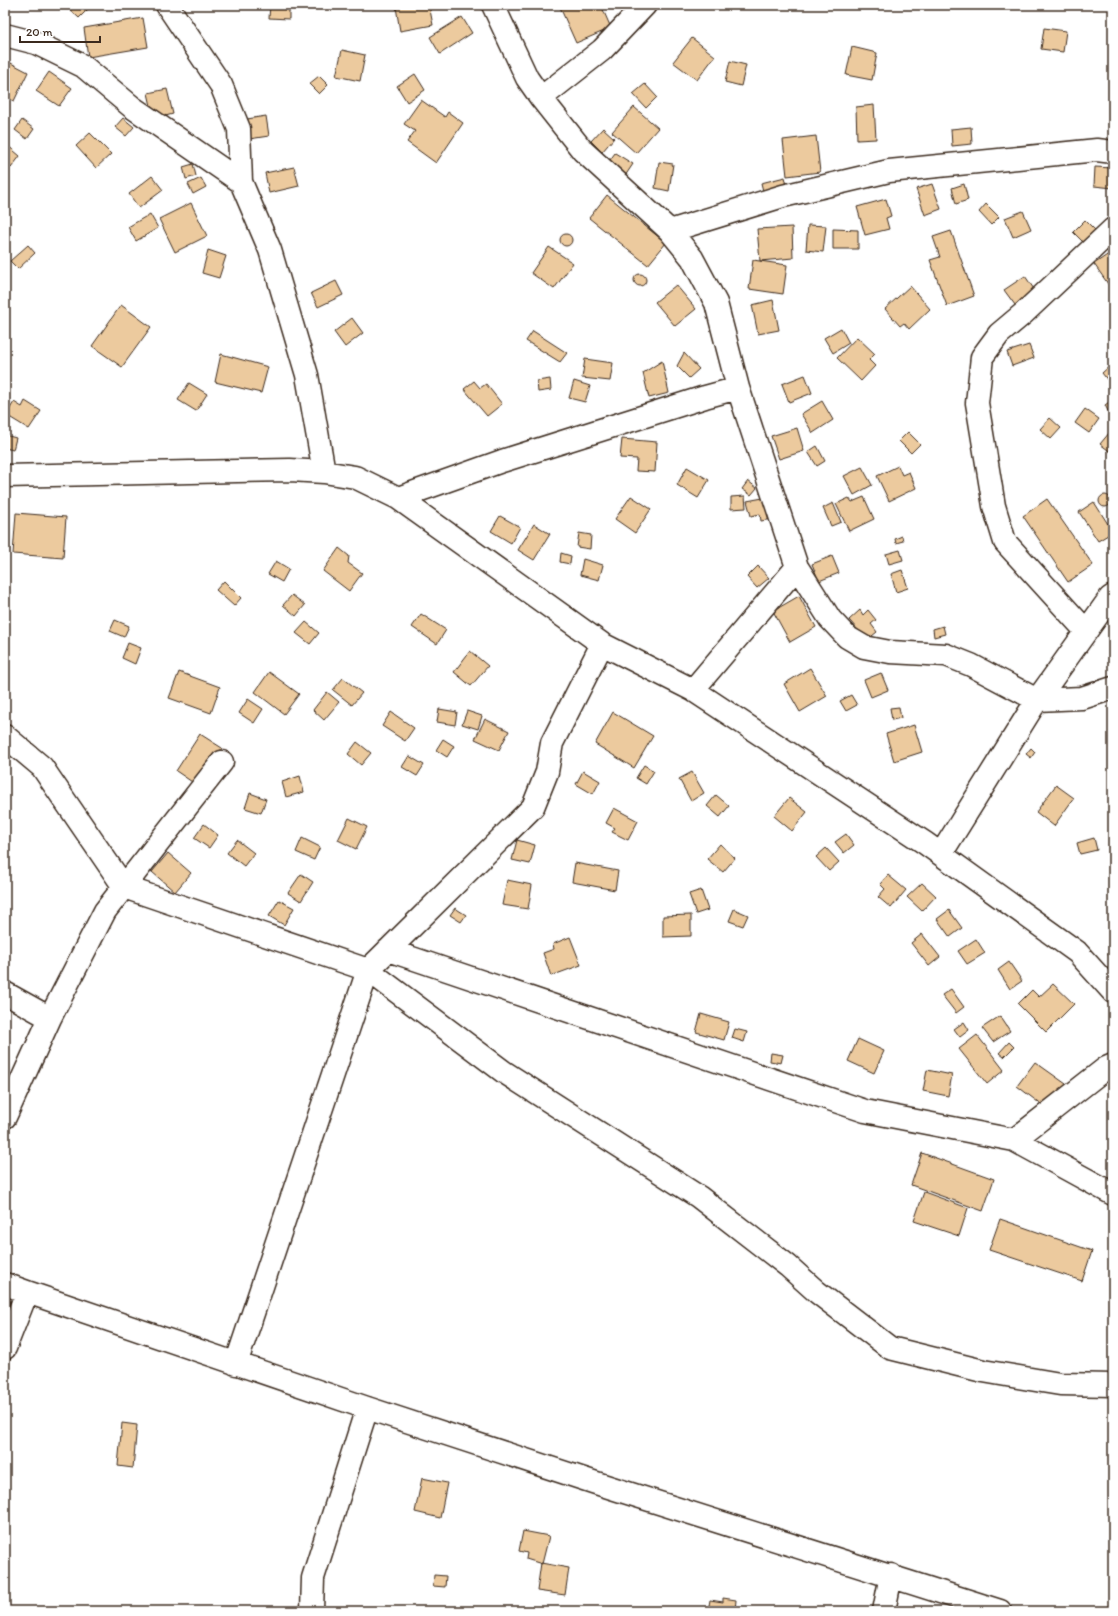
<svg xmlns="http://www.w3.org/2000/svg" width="1118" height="1616" font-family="Itim,sans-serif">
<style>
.building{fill:#ecca9e;stroke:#3b2a1e}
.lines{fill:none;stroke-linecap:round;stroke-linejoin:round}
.street-casing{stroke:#3b2a1e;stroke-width:25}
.street{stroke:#fff;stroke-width:22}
</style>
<rect width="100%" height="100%" fill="#fff"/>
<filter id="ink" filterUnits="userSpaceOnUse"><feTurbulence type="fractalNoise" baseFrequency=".025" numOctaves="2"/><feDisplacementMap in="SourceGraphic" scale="8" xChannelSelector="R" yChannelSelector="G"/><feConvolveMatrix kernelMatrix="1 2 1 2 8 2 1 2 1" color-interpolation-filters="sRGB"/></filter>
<g filter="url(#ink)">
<path class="building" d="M 65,5 L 92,5 L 79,18 Z
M 270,5 L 289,5 L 289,19 L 269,18 Z
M 407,5 L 429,5 L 433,25 L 400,31 L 396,7 Z
M 559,5 L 601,5 L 611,28 L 576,43 Z
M 462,17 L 472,33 L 440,54 L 430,37 Z
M 143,18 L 148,47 L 88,57 L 84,28 Z
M 1044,28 L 1066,31 L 1063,52 L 1041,49 Z
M 692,38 L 715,56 L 697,80 L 673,62 Z
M 852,47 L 877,53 L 872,80 L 846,75 Z
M 342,50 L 365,55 L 360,81 L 336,76 Z
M 5,60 L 28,72 L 14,101 L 5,97 Z
M 730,61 L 746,65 L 741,86 L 725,82 Z
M 49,72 L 72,88 L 59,106 L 36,91 Z
M 415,74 L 425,90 L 407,102 L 397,86 Z
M 319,76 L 328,85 L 319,94 L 309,84 Z
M 645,84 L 657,97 L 646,108 L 633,94 Z
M 167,89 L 173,114 L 154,119 L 148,93 Z
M 421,100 L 445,117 L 448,112 L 463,123 L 436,163 L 407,142 L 415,131 L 404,124 Z
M 874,105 L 876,139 L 857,140 L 856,107 Z
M 634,107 L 658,128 L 636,153 L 612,132 Z
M 266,116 L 269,136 L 249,139 L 247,119 Z
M 123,118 L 134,127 L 126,136 L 115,127 Z
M 22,120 L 34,129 L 27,139 L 15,130 Z
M 971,127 L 972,144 L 952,146 L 951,129 Z
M 603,128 L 614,138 L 602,152 L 591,141 Z
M 90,133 L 111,154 L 96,168 L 76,146 Z
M 816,136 L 820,172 L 787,176 L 783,140 Z
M 7,145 L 20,156 L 11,168 L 5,163 L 5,147 Z
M 615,153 L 633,164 L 625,176 L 607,164 Z
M 659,162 L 673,164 L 669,191 L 655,188 Z
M 193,164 L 196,176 L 186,179 L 183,167 Z
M 294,167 L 299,186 L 269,193 L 265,173 Z
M 1095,167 L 1113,168 L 1113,188 L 1094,186 Z
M 152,176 L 163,190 L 139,208 L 129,194 Z
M 785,177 L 788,189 L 764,195 L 761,183 Z
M 201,178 L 206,187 L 193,194 L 188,184 Z
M 932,184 L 941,209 L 925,215 L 916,189 Z
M 964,184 L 968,200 L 956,204 L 952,188 Z
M 607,195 L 666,243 L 648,265 L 589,218 Z
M 886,199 L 891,216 L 886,218 L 889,229 L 865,235 L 857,207 Z
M 191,203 L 207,236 L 175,252 L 159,219 Z
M 986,204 L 999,217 L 991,225 L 979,212 Z
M 1023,211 L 1031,229 L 1013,237 L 1005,218 Z
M 150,214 L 158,228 L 136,241 L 128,227 Z
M 1085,220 L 1097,232 L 1085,244 L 1073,232 Z
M 808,225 L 826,226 L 823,252 L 806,250 Z
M 792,227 L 793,258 L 760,261 L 757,229 Z
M 833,229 L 858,230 L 858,249 L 833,249 Z
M 951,231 L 974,296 L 947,306 L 930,260 L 940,257 L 933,237 Z
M560 240a6 6 0 1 1 12 0a6 6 0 1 1-12 0Z
M 28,245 L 35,253 L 18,269 L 10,261 Z
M 549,247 L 573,263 L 554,289 L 531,273 Z
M 208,250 L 226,256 L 219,278 L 202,273 Z
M 1113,251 L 1113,291 L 1094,264 Z
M 753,260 L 787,265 L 783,294 L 749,289 Z
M634 280a6 6 0 1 1 12 0a6 6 0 1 1-12 0Z
M 1025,276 L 1038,295 L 1018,309 L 1004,290 Z
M 336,281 L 343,295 L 318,307 L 311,293 Z
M 676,285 L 696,309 L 675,326 L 655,302 Z
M 910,286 L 930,309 L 909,329 L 904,323 L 900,326 L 885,309 Z
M 773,300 L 779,330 L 758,334 L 752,305 Z
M 121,305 L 151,327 L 122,367 L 92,346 Z
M 352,318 L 363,333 L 345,347 L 334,332 Z
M 841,328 L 849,343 L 833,353 L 824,338 Z
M 533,331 L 567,353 L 560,362 L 526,341 Z
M 857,337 L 875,354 L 869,360 L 875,366 L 861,381 L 837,358 Z
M 1029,345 L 1034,358 L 1012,366 L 1007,352 Z
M 684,353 L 699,369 L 689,378 L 677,366 Z
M 221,354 L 268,367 L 261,393 L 215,382 Z
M 585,359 L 613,363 L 610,381 L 582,378 Z
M 662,361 L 669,393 L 649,398 L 643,373 Z
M 1113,363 L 1113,387 L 1102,373 Z
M 805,375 L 812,393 L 789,402 L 782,384 Z
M 550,379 L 551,390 L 538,392 L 537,381 Z
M 474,381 L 480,388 L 486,384 L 502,404 L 487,416 L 464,389 Z
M 574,381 L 590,386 L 585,402 L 569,398 Z
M 189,383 L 207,394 L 196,411 L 178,400 Z
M 1112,400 L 1113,407 L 1108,411 L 1105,405 Z
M 25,401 L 41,411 L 29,429 L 6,415 L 14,402 L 22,407 Z
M 822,401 L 833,420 L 813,433 L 801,414 Z
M 1085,409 L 1099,419 L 1089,433 L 1075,423 Z
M 1050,418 L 1061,428 L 1051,439 L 1040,429 Z
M 797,428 L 804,451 L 779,459 L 771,436 Z
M 908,432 L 920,444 L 911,453 L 899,441 Z
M 1110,432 L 1113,434 L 1112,453 L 1100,444 Z
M 5,435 L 16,438 L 13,450 L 5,448 Z
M 622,439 L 657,442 L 655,472 L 636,471 L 637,459 L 620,458 Z
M 817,446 L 825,461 L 817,466 L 808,452 Z
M 898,466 L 902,475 L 909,472 L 916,488 L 889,501 L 877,476 Z
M 687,467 L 709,480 L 698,498 L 677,485 Z
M 862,467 L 872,485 L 854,495 L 844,476 Z
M 748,481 L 757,488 L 751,495 L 742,489 Z
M1099 501a6 6 0 1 1 12 0a6 6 0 1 1-12 0Z
M 631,496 L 651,509 L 635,533 L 615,519 Z
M 745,496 L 746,508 L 731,509 L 731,497 Z
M 768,497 L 772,519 L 761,521 L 760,514 L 751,516 L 747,501 Z
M 864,497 L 874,519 L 849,531 L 836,504 L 849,498 L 852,502 Z
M 1047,499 L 1093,565 L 1068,582 L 1023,516 Z
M 1094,502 L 1113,532 L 1098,541 L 1079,512 Z
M 833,503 L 841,522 L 831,526 L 823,508 Z
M 16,513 L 66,517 L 63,558 L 13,554 Z
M 500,516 L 520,527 L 511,543 L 491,531 Z
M 534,524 L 550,534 L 534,560 L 518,550 Z
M 579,533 L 591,535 L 590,549 L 577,547 Z
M 902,536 L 903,541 L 896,543 L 895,539 Z
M 339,548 L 349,556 L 348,563 L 362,573 L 349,591 L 323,571 Z
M 900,550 L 903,560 L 889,564 L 886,554 Z
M 561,553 L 571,556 L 570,564 L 560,562 Z
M 832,556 L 839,573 L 819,581 L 812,564 Z
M 583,559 L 603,565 L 599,580 L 580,575 Z
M 276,561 L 289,569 L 282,582 L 268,574 Z
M 758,566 L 769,578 L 757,588 L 747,577 Z
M 902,570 L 908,588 L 896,592 L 891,574 Z
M 224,581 L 241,598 L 234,606 L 216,590 Z
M 292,595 L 305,605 L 296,616 L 283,605 Z
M 799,596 L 816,627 L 790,642 L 773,611 Z
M 860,610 L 863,615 L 868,610 L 876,620 L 871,624 L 877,632 L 867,640 L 849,620 Z
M 421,614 L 446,630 L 437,644 L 412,627 Z
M 115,620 L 129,626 L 124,637 L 110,631 Z
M 306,622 L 319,633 L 310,644 L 296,633 Z
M 943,626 L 945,634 L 934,637 L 933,629 Z
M 128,643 L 141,648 L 135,664 L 122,658 Z
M 470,651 L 488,666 L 471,686 L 454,672 Z
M 810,668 L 827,696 L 800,712 L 784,684 Z
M 179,672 L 220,687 L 211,713 L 169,698 Z
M 269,672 L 299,694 L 284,714 L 255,692 Z
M 881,673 L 888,690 L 871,697 L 864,680 Z
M 343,678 L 362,693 L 352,705 L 333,690 Z
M 327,692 L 339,702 L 324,720 L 313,710 Z
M 851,695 L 857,705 L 846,711 L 840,701 Z
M 248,699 L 263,709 L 254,723 L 239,713 Z
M 899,707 L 901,718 L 892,720 L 890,708 Z
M 439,709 L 457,712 L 455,725 L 437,722 Z
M 467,711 L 482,716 L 478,729 L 462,724 Z
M 391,712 L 414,728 L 405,741 L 382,726 Z
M 613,712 L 653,736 L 634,768 L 595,744 Z
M 485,719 L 509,731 L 499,750 L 475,739 Z
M 914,725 L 922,752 L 894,761 L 886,734 Z
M 200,734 L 222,748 L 198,786 L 176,771 Z
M 443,739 L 454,746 L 447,757 L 436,750 Z
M 357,742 L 371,753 L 361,765 L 348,754 Z
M 1031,748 L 1035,752 L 1031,758 L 1026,754 Z
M 409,756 L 424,765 L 417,776 L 402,767 Z
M 644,765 L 654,771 L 646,784 L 636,778 Z
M 583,771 L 600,781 L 593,794 L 576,784 Z
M 692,772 L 704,793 L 691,801 L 679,779 Z
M 300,776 L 304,792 L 286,797 L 282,782 Z
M 1056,785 L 1074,798 L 1054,826 L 1036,812 Z
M 250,793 L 266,799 L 261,813 L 245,808 Z
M 716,795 L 729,806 L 720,817 L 707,806 Z
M 789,798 L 807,812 L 792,831 L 774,816 Z
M 614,808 L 638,821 L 628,840 L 612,832 L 615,828 L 606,823 Z
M 349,818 L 367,827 L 356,849 L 338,840 Z
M 204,824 L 218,835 L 209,848 L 194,838 Z
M 846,834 L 854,845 L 844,853 L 835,842 Z
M 302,838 L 320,847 L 314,860 L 296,852 Z
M 1094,838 L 1097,850 L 1080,854 L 1077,843 Z
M 237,840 L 254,853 L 244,866 L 227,853 Z
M 517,840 L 535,845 L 530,864 L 512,860 Z
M 720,844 L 735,858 L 723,872 L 707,859 Z
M 826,848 L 839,862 L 829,871 L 816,857 Z
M 168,853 L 191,873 L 175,892 L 152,872 Z
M 575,863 L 618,871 L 615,890 L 572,882 Z
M 301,874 L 313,882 L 301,901 L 288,893 Z
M 888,875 L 906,890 L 891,908 L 878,897 L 885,889 L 880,884 Z
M 507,880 L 532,885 L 528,909 L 502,905 Z
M 922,883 L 936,896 L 922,911 L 907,897 Z
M 701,890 L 708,910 L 696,914 L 689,894 Z
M 279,900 L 294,908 L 284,925 L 269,916 Z
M 455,908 L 466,915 L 461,922 L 450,915 Z
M 734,909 L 748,915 L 743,926 L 729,921 Z
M 949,910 L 962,928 L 950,937 L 937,919 Z
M 691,915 L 691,936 L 663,937 L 663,916 Z
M 922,934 L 940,957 L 929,966 L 911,943 Z
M 570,937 L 581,965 L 551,976 L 543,953 L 554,949 L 553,944 Z
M 976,939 L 985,953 L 967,964 L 958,951 Z
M 1112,945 L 1113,946 L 1113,957 L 1108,955 Z
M 1009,962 L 1022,981 L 1010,989 L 998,970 Z
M 1053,984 L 1074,1004 L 1046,1032 L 1018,1004 L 1032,990 L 1039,997 Z
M 951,989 L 964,1007 L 956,1013 L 942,995 Z
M 701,1014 L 729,1022 L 724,1040 L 696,1032 Z
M 1000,1016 L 1010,1031 L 993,1042 L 982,1028 Z
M 964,1022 L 969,1030 L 960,1037 L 954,1029 Z
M 735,1029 L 747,1032 L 744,1042 L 732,1038 Z
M 977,1035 L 1004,1070 L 987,1084 L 959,1049 Z
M 858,1039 L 884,1051 L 874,1073 L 848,1061 Z
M 1009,1042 L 1014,1047 L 1004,1057 L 999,1053 Z
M 771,1053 L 783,1055 L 781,1063 L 770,1061 Z
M 1035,1062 L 1066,1084 L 1047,1109 L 1017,1086 Z
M 927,1070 L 952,1075 L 948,1096 L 923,1091 Z
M 922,1153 L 994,1179 L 983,1211 L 911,1185 Z
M 924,1192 L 968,1208 L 959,1236 L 914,1221 Z
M 1000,1219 L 1092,1251 L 1082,1281 L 989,1250 Z
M 122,1423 L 137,1425 L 133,1468 L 118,1466 Z
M 422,1478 L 447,1483 L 440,1518 L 415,1512 Z
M 523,1531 L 549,1536 L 542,1564 L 526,1559 L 527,1553 L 519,1551 Z
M 541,1563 L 569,1568 L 565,1595 L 537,1591 Z
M 434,1575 L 446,1576 L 445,1587 L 433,1586 Z
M 723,1598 L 736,1600 L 735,1611 L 708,1611 L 710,1600 L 723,1602 Z
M 363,1608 L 396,1609 L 396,1611 L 363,1611 Z"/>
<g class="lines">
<g class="street-casing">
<path id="street" d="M 167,5 L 221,85 L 239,129 L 241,182 L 270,250 L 307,375 L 324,472
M 493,5 L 527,78 L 541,98 L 583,151 L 670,231 L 692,258 L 716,303 L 738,388 L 797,567 L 830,619 L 847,637 L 864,647 L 890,652 L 946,655 L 971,665 L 1037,700 L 1082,698 L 1113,688
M 5,35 L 36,43 L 83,66 L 132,107 L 241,182
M 541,98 L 602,50 L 645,5
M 670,231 L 783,196 L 889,171 L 1097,150 L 1113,152
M 5,476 L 290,470 L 324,472 L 355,477 L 398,498 L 602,644 L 693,690 L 925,843 L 1077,952 L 1113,992
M 398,498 L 502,461 L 705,397 L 738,388
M 1086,631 L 1005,542 L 994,506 L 977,403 L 982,357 L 999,334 L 1024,313 L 1113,229
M 693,690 L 797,567
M 5,736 L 42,767 L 124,887 L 368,970 L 504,1072 L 699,1197 L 788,1266 L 817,1292 L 890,1348 L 983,1371 L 1060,1384 L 1113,1385
M 941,854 L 1037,700 L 1110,598 L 1113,596
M 388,950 L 865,1111 L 1014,1140 L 1113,1194
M 5,993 L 50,1018
M 5,1117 L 50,1018 L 105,911 L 222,762
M 1014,1140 L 1106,1068 L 1113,1065
M 5,1284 L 27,1292 L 367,1408 L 593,1482 L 1000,1611
M 5,1348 L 27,1292
M 236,1364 L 368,970 L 533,807 L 547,772 L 552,743 L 602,644
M 312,1611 L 313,1578 L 367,1408
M 884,1611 L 891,1575"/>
</g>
<use href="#street" class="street"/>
</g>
</g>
<rect width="1118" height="1616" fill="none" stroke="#fff" stroke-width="20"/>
<rect x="10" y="10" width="1098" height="1596" fill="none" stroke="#3b2a1e" stroke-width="1.5" filter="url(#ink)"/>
<path d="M20 36v6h80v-6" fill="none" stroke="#3b2a1e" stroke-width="2"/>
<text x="26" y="36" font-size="12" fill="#3b2a1e" stroke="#ffffff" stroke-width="3" paint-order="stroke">20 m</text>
</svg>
